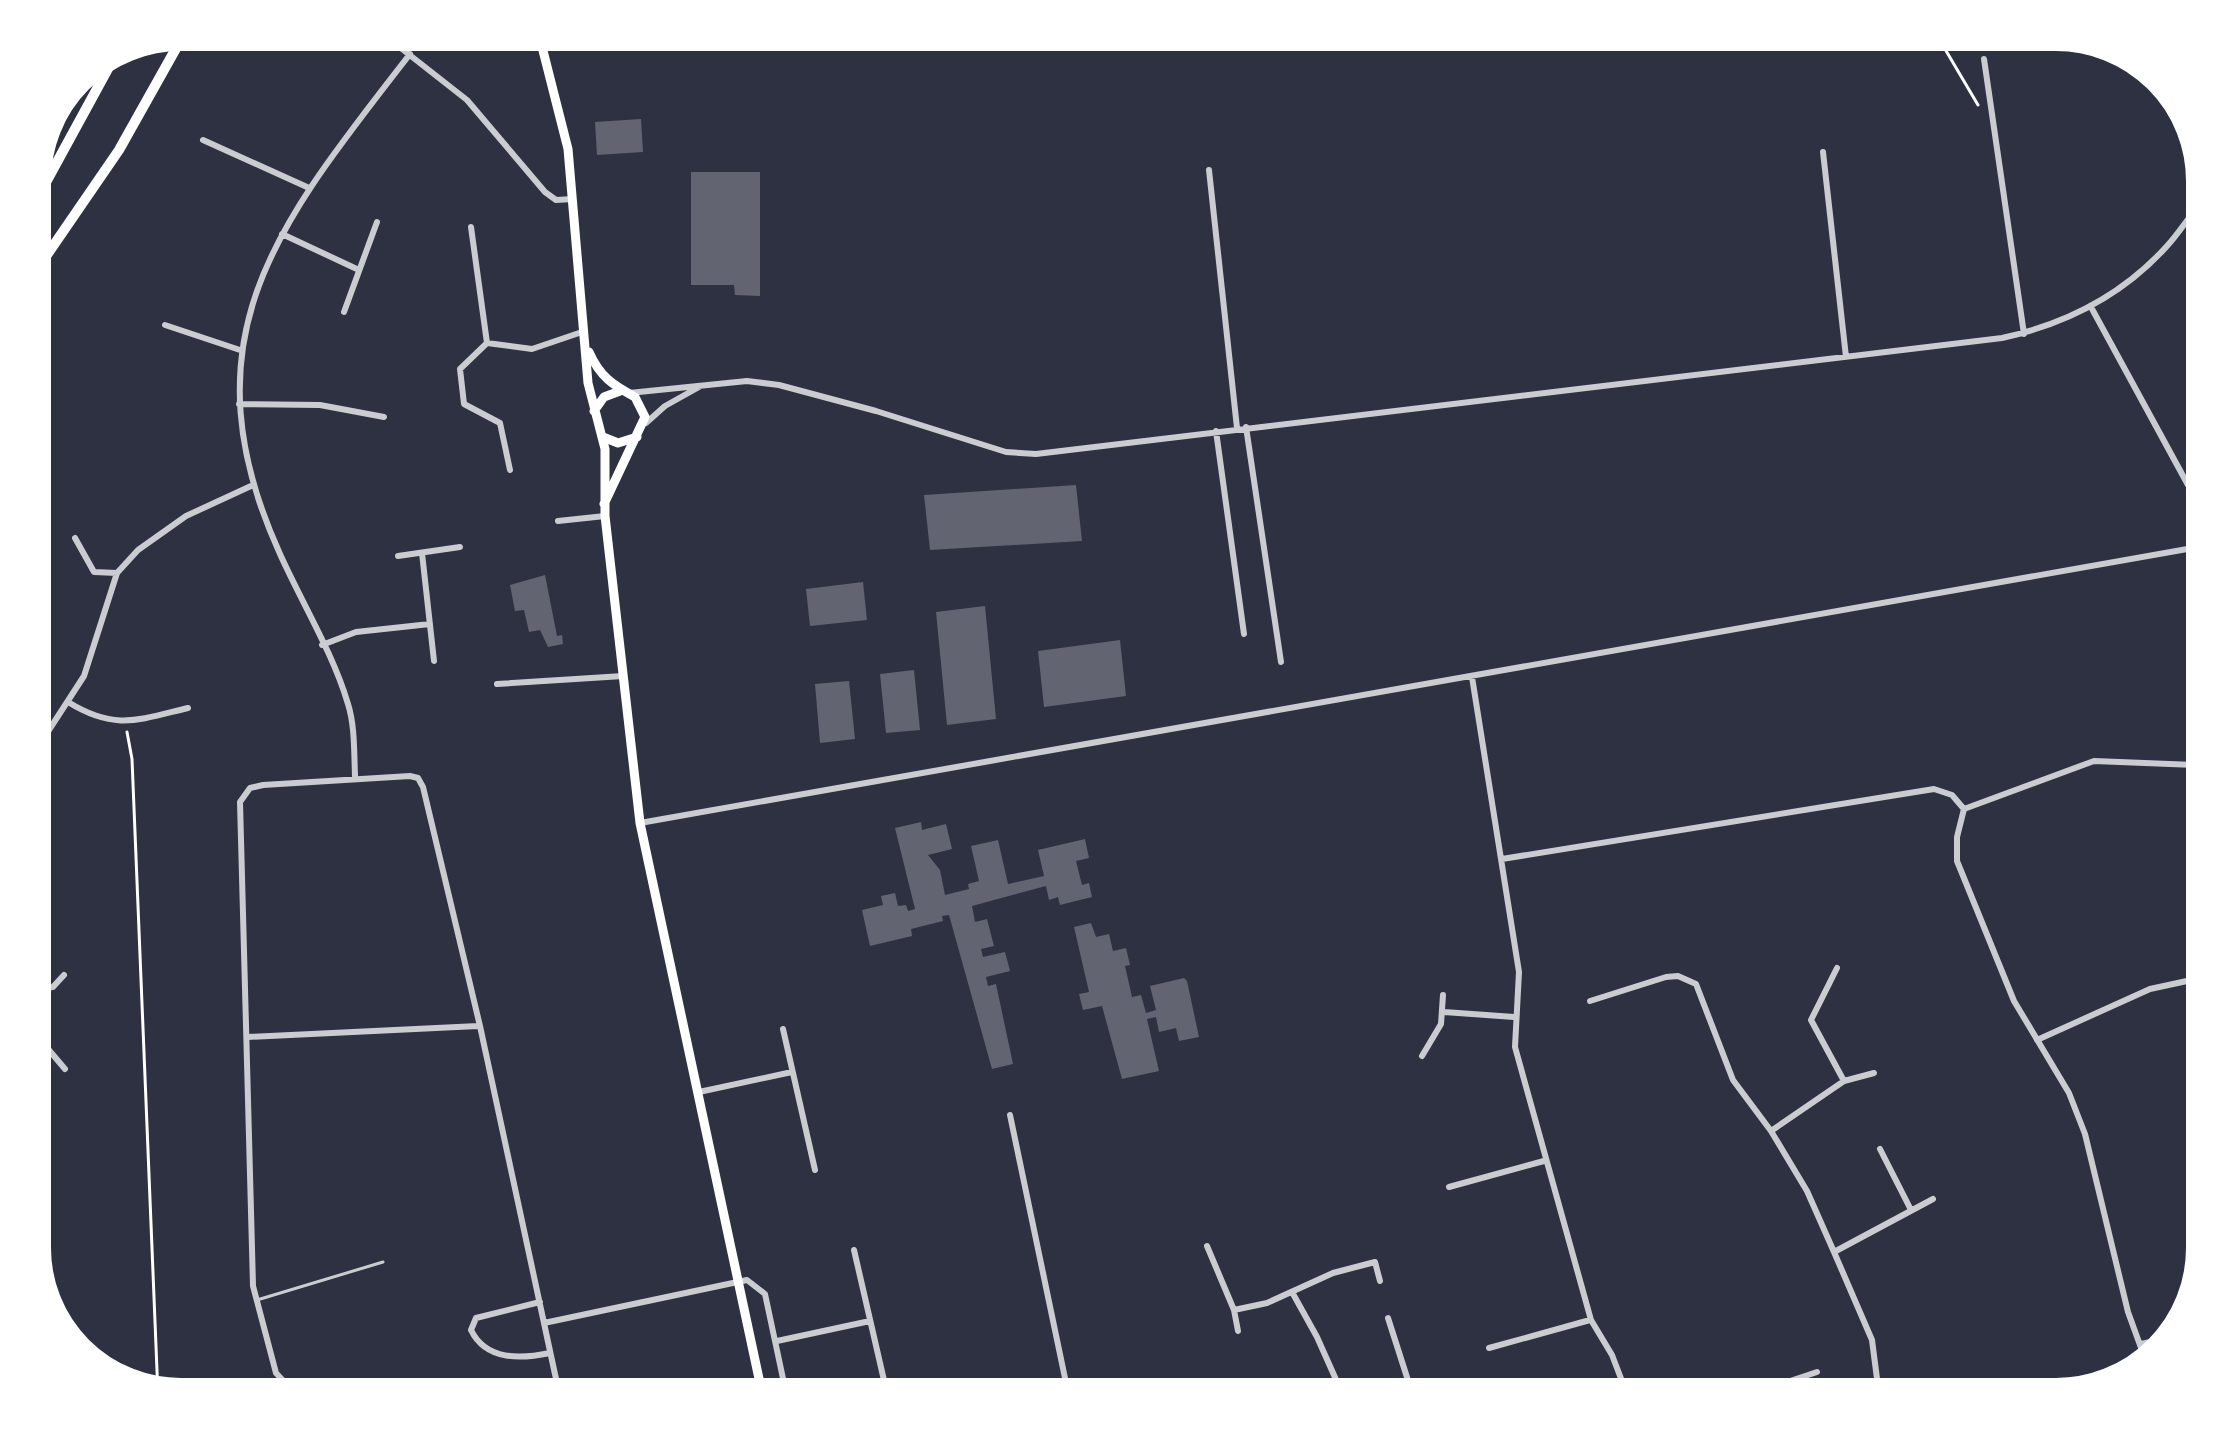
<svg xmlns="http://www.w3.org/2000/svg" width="2237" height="1429" font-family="'Playfair Display',serif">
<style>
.building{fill:#626471}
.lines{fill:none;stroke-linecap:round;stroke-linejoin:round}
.path{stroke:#fff;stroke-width:3}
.service{stroke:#caccd0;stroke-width:3}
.minor{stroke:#caccd0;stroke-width:6}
.secondary{stroke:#fff;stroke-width:9}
.trunk{stroke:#fff;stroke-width:10}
.rail{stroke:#abadb3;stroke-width:4.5}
.rim{fill:none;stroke:#fff;stroke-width:6}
</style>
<rect width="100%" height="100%" fill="#2d3142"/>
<path class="building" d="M 641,119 L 643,152 L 597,155 L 595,122 Z
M 691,172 L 760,172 L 760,296 L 735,295 L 734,285 L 691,285 Z
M 1076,485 L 1082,541 L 930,550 L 924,495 Z
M 545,575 L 557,636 L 562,635 L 563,644 L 548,647 L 540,630 L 529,632 L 524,610 L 515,611 L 510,585 Z
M 863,582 L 867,620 L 810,626 L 806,589 Z
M 985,606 L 996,719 L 947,725 L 936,612 Z
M 1120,640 L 1126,696 L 1044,707 L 1038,651 Z
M 914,670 L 920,730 L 886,733 L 880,674 Z
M 849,681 L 855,739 L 820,743 L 815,684 Z
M 921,822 L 922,830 L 946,824 L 952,849 L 928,855 L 940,870 L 945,895 L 969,889 L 968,884 L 979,881 L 971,846 L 998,840 L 1008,884 L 1044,876 L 1038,850 L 1085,839 L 1089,858 L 1076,861 L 1082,885 L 1089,883 L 1092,897 L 1060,905 L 1058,897 L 1049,900 L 1046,886 L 972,906 L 975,922 L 987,919 L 994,946 L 981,949 L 983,957 L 1005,952 L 1010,971 L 986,977 L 988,986 L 996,984 L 1013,1064 L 992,1069 L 949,915 L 942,916 L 943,921 L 911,929 L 912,936 L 870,946 L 862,910 L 883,905 L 881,896 L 895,893 L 898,906 L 906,905 L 908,911 L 915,909 L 895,828 Z
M 1091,923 L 1096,937 L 1109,934 L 1113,951 L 1126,948 L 1130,965 L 1125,966 L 1132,997 L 1141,995 L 1146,1013 L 1156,1010 L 1150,986 L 1184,978 L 1187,981 L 1199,1037 L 1179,1041 L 1176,1028 L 1159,1032 L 1156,1017 L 1147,1019 L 1159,1071 L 1122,1079 L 1102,1006 L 1083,1010 L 1079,994 L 1089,992 L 1074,927 Z"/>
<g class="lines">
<path class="path" d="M 1932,27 L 1978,105
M 2192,491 L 2210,521
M 127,732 L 132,759 L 158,1395"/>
<path class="service" d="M 257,1300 L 383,1262"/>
<path class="minor" d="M 374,27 L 467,100 L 545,192 L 556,200 L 573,199
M 1984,59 L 2024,334
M 203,140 L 307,187
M 1823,152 L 1846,357
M 1209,170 L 1237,428
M 2204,197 L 2210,181
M 471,227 L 487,343 L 460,369 L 464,404 L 500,423 L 510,470
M 282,234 L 359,270
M 2091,307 L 2188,485
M 344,312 L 377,222
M 165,325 L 240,350
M 487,343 L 532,349 L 582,332
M 629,393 L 747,381 L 779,385 L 876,411 L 1006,452 L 1036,454 L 2002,338 C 2066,324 2122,296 2167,246 C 2182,230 2193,209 2210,194
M 239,404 L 320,405 L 384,417
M 646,423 L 665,406 L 699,387
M 1246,427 L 1281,662
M 1216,431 L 1244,634
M 558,521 L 605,516
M 75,538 L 94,572 L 117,573
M 422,553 L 434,661
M 398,556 L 460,547
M 322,645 L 356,632 L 430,624
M 1472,677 L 1519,972 L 1515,1047 L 1591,1320 L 1612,1355 L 1630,1402
M 497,684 L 623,676
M 68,702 C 115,731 138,720 188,708
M 27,764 L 84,676 L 117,573 L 138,550 L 186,516 L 251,486
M 355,776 C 354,753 355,726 348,704 C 333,653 302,603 280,554 C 181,336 280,222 410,54
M 1964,809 L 1957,837 L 1957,861 L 2014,1001 L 2069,1093 L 2085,1134 L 2128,1312 L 2148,1367
M 640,823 L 2210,545
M 1502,859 L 1934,789 L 1952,795 L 1964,809 L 2094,761 L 2195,765 L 2210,762
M 1837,968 L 1811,1020 L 1844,1081
M 27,979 L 37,1036 L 65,1069
M 30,990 L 53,987 L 64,975
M 1590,1001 L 1666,977 L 1678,976 L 1696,984 L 1733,1080 L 1771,1131 L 1807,1191 L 1834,1252 L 1872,1340 L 1880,1402
M 1444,1012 L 1514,1017
M 783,1029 L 815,1170
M 248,1037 L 478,1026
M 2037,1040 L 2150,989 L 2210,976
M 1422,1056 L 1441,1024 L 1443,995
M 699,1092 L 792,1072
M 1010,1115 L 1070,1402
M 1771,1131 L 1844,1081 L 1874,1073
M 1880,1149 L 1911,1210
M 1449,1187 L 1544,1161
M 1207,1246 L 1234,1310 L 1267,1303 L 1333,1273 L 1375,1262 L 1380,1281
M 854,1250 L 889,1402
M 1834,1252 L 1933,1199
M 1292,1292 L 1317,1337 L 1346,1402
M 540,1302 L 476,1318 L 471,1330 C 486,1361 521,1359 550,1353
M 1234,1310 L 1238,1331
M 1388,1318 L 1413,1396 L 1393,1402
M 544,1323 L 747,1280 L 765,1294 L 788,1402
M 777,1341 L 870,1321
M 2141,1344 L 2182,1335
M 1489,1348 L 1590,1320
M 1250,1390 L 1254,1402
M 303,1402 L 276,1373 L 253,1286 L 240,802 L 250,788 L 263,785 L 410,776 L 418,778 L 423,787 L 480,1026 L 561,1402
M 1282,1402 L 1340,1386
M 1728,1402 L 1817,1372"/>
<path class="secondary" d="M 537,27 L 568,149 L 588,383 L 605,449 L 605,516 L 640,823 L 764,1402
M 589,352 C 600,377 613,385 635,397 L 645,417 L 604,504
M 594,411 L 604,397 L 620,391
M 603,437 L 618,443 L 637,437"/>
<path class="trunk" d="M 45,132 L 78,70
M 27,217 L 116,54
M 27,284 L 119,150 L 188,27"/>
<path class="rail" d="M 84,1363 L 98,1377"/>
</g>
<path d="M0 0H2237V1429H0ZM181 48H2056A133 133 0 0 1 2189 181V1248A133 133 0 0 1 2056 1381H181A133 133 0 0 1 48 1248V181A133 133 0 0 1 181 48Z" fill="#fff" fill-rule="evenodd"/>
<path class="rim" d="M181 48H2056A133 133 0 0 1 2189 181V1248A133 133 0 0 1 2056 1381H181A133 133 0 0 1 48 1248V181A133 133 0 0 1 181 48Z"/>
</svg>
